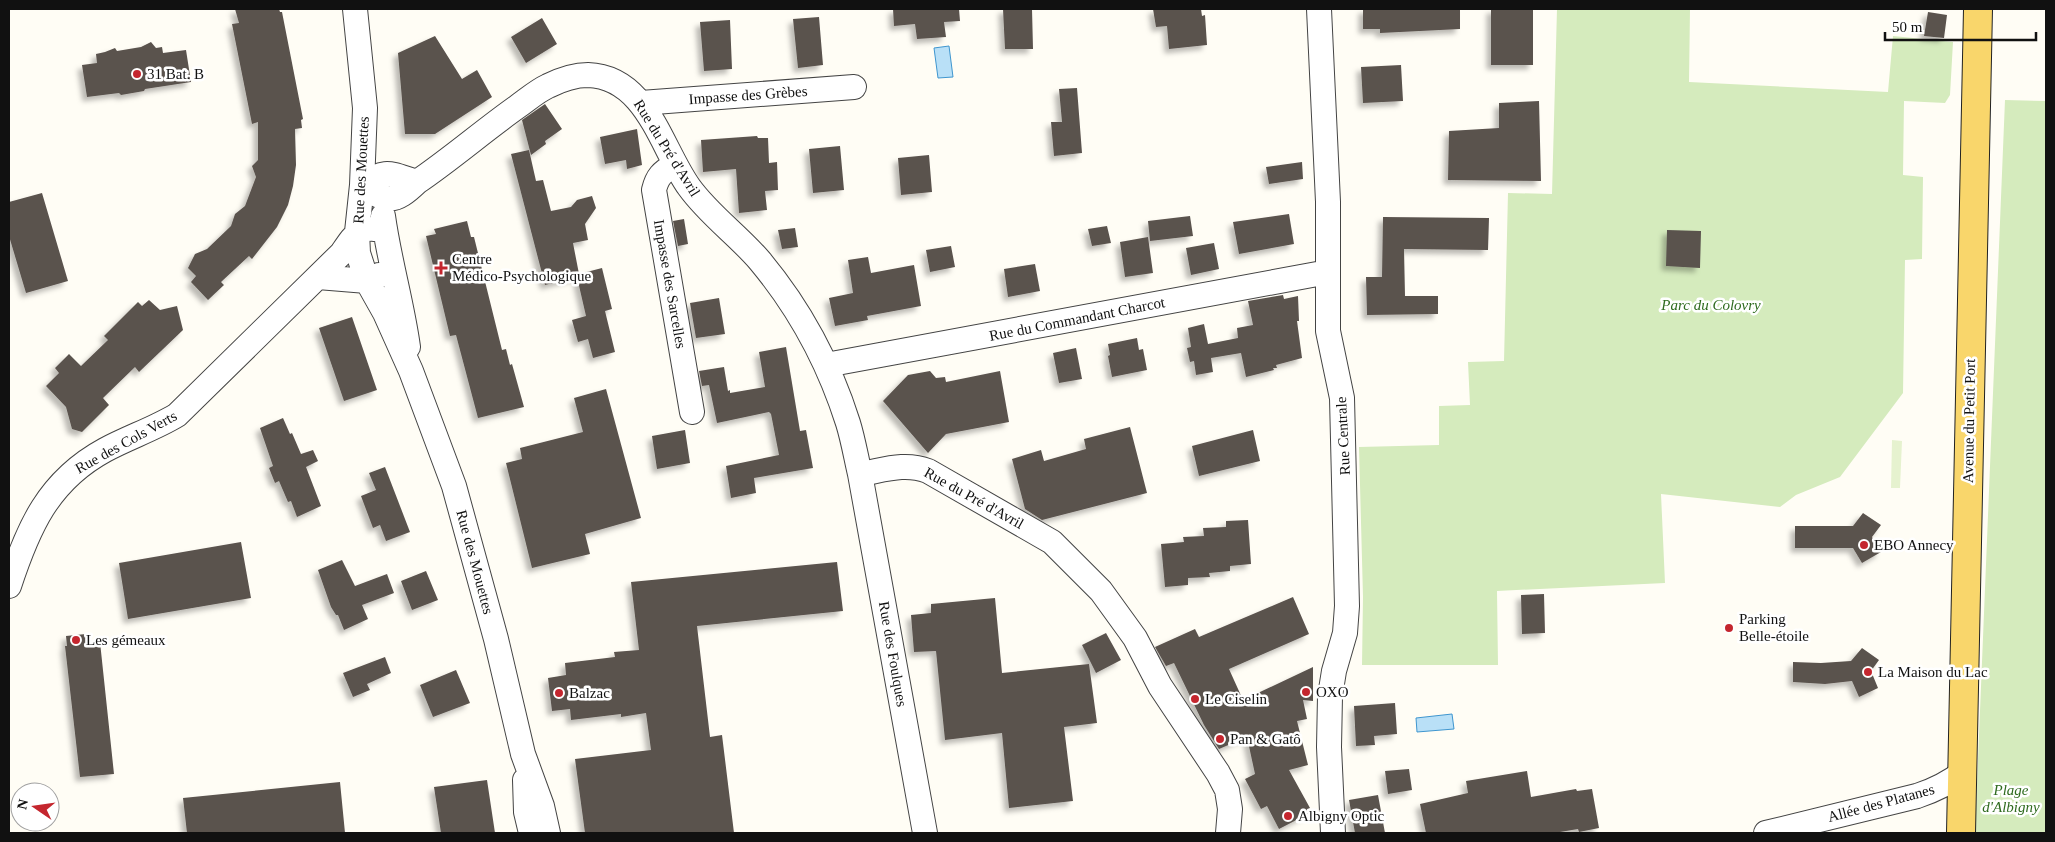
<svg xmlns="http://www.w3.org/2000/svg" width="2055" height="842" font-family="Georgia,serif">
<style>
.green{fill:#d5ebbd}
.pitch{fill:#e6f2cf}
.water{fill:#b9e0f7;stroke:#3f96cf}
.building{fill:#5a524d;filter:url(#shadow)}
.lines{fill:none;stroke-linecap:round;stroke-linejoin:round}
.minor-casing{stroke:#444;stroke-width:26}
.major-casing{stroke:#222;stroke-width:30}
.minor{stroke:#fff;stroke-width:24}
.major{stroke:#f9d66b;stroke-width:28}
.poi-dot{fill:#c4262e;stroke:#fff;stroke-width:2}
.labels{text-anchor:middle;dominant-baseline:central;stroke-width:5;stroke-linejoin:round;paint-order:stroke}
.poi-label{font-size:15px;fill:#111;stroke:#fff;text-anchor:start}
.street-label{font-size:15px;fill:#111;stroke:#fff}
.park-label{font-size:15px;font-style:italic;fill:#2f6b1f;stroke:#fff}
</style>
<defs>
<filter id="shadow"><feDropShadow dx="-4.5" dy="4.5" stdDeviation="2.5" flood-color="#0004"/></filter>
</defs>
<rect width="100%" height="100%" fill="#fffdf5"/>
<path class="green" d="M 1557,9 L 1690,9 L 1689,82 L 1888,92 L 1893,36 L 1953,42 L 1950,95 L 1945,103 L 1904,101 L 1903,175 L 1923,177 L 1922,259 L 1905,260 L 1903,393 L 1840,477 L 1796,495 L 1780,507 L 1661,494 L 1665,583 L 1497,591 L 1498,665 L 1362,665 L 1363,597 L 1359,447 L 1439,445 L 1439,406 L 1470,405 L 1468,362 L 1504,361 L 1508,193 L 1552,194 Z
M 2005,100 L 2046,101 L 2046,833 L 1975,833 Z"/>
<path class="pitch" d="M 1892,440 L 1902,441 L 1900,488 L 1891,488 Z"/>
<path class="water" d="M 949,46 L 953,77 L 938,78 L 934,48 Z
M 1452,714 L 1454,729 L 1417,732 L 1416,718 Z"/>
<path class="building" d="M 235,9 L 279,9 L 280,12 L 282,12 L 303,119 L 301,120 L 302,128 L 295,129 L 296,165 L 293,186 L 288,205 L 277,227 L 252,259 L 249,256 L 221,282 L 224,285 L 208,300 L 191,282 L 196,276 L 188,268 L 195,254 L 207,249 L 231,226 L 235,214 L 245,206 L 256,177 L 252,166 L 258,160 L 258,122 L 252,124 L 232,24 L 239,23 Z
M 893,9 L 959,9 L 960,21 L 944,22 L 946,37 L 917,39 L 915,24 L 894,26 Z
M 1003,9 L 1032,9 L 1033,49 L 1005,49 Z
M 1153,9 L 1201,9 L 1202,16 L 1205,15 L 1207,45 L 1169,49 L 1167,26 L 1156,27 Z
M 1363,9 L 1460,9 L 1460,29 L 1380,33 L 1380,29 L 1363,29 Z
M 1491,9 L 1533,9 L 1533,65 L 1491,65 Z
M 1928,12 L 1947,15 L 1944,38 L 1924,36 Z
M 819,17 L 823,65 L 798,68 L 793,19 Z
M 542,18 L 557,44 L 526,63 L 511,37 Z
M 730,20 L 732,69 L 704,71 L 700,22 Z
M 435,36 L 462,79 L 477,70 L 492,97 L 435,134 L 405,134 L 398,53 Z
M 151,42 L 156,48 L 162,47 L 163,53 L 186,50 L 191,82 L 145,89 L 144,91 L 121,95 L 119,93 L 87,97 L 82,65 L 97,63 L 96,54 L 105,52 L 115,48 L 117,51 L 141,47 Z
M 1401,65 L 1403,101 L 1363,103 L 1361,67 Z
M 1077,88 L 1082,153 L 1054,156 L 1051,122 L 1062,122 L 1059,89 Z
M 1539,101 L 1541,181 L 1448,180 L 1449,131 L 1499,128 L 1499,103 Z
M 545,104 L 562,129 L 545,141 L 546,144 L 531,155 L 522,120 Z
M 637,129 L 642,165 L 627,169 L 626,160 L 605,164 L 600,137 Z
M 757,136 L 758,138 L 768,138 L 769,163 L 777,162 L 778,190 L 765,191 L 767,210 L 739,213 L 736,169 L 703,172 L 701,140 Z
M 840,146 L 844,190 L 813,193 L 809,149 Z
M 529,150 L 536,181 L 543,180 L 551,211 L 571,207 L 577,200 L 592,196 L 596,208 L 585,224 L 588,240 L 573,243 L 579,274 L 602,268 L 612,309 L 605,311 L 615,352 L 593,358 L 588,339 L 578,342 L 572,320 L 586,316 L 577,277 L 545,285 L 511,154 Z
M 929,155 L 932,192 L 901,195 L 898,158 Z
M 1302,162 L 1303,179 L 1269,184 L 1266,167 Z
M 42,193 L 68,281 L 26,293 L 9,236 L 9,202 Z
M 1289,214 L 1294,244 L 1239,254 L 1233,222 Z
M 1190,216 L 1193,236 L 1150,241 L 1148,221 Z
M 1383,217 L 1489,218 L 1488,250 L 1404,249 L 1405,296 L 1438,296 L 1438,314 L 1367,315 L 1366,277 L 1382,277 Z
M 684,219 L 688,244 L 678,246 L 673,221 Z
M 467,221 L 471,237 L 474,237 L 502,350 L 506,349 L 510,365 L 512,364 L 524,407 L 478,418 L 456,335 L 450,336 L 426,236 L 436,234 L 434,229 Z
M 1107,226 L 1111,243 L 1092,246 L 1088,229 Z
M 795,228 L 798,247 L 782,249 L 778,230 Z
M 1667,230 L 1701,231 L 1700,268 L 1666,266 Z
M 1148,237 L 1153,273 L 1125,277 L 1120,242 Z
M 1214,243 L 1219,269 L 1191,275 L 1186,248 Z
M 951,246 L 955,267 L 930,272 L 926,250 Z
M 868,257 L 871,273 L 914,265 L 921,306 L 867,316 L 868,320 L 835,326 L 829,298 L 853,293 L 848,260 Z
M 1035,264 L 1040,291 L 1008,297 L 1004,269 Z
M 1283,295 L 1284,299 L 1298,296 L 1299,321 L 1297,321 L 1302,358 L 1276,365 L 1277,368 L 1273,368 L 1274,370 L 1246,377 L 1241,353 L 1211,358 L 1213,372 L 1196,375 L 1194,361 L 1190,362 L 1187,348 L 1191,347 L 1188,328 L 1204,324 L 1208,344 L 1238,338 L 1237,328 L 1253,325 L 1248,301 Z
M 719,298 L 725,334 L 696,338 L 690,303 Z
M 149,300 L 160,310 L 177,306 L 183,330 L 139,372 L 135,367 L 103,398 L 109,405 L 82,432 L 72,429 L 66,407 L 46,386 L 59,373 L 55,368 L 69,354 L 81,366 L 108,340 L 104,336 L 138,302 L 142,306 Z
M 352,317 L 377,390 L 344,401 L 319,328 Z
M 1137,338 L 1139,350 L 1143,349 L 1147,370 L 1112,377 L 1108,356 L 1110,355 L 1108,344 Z
M 786,347 L 800,431 L 806,430 L 813,468 L 754,478 L 756,493 L 731,498 L 726,466 L 779,455 L 771,414 L 769,412 L 717,423 L 709,385 L 702,386 L 699,371 L 724,367 L 728,391 L 730,390 L 730,393 L 765,387 L 759,352 Z
M 1076,348 L 1082,379 L 1059,383 L 1053,353 Z
M 930,371 L 936,378 L 945,377 L 946,382 L 1000,371 L 1009,422 L 946,434 L 928,453 L 883,401 L 908,375 Z
M 606,389 L 641,518 L 585,534 L 590,554 L 532,568 L 506,463 L 522,459 L 520,448 L 583,432 L 574,398 Z
M 283,418 L 290,434 L 292,433 L 301,454 L 313,450 L 318,461 L 306,467 L 321,506 L 297,517 L 291,501 L 288,502 L 279,481 L 275,483 L 269,468 L 273,466 L 260,428 Z
M 1130,427 L 1147,493 L 1042,520 L 1025,509 L 1012,459 L 1041,450 L 1044,461 L 1086,449 L 1084,439 Z
M 685,430 L 690,463 L 657,469 L 652,436 Z
M 1253,430 L 1260,461 L 1199,476 L 1192,446 Z
M 385,467 L 410,532 L 386,541 L 380,525 L 373,528 L 361,496 L 376,490 L 369,473 Z
M 1863,513 L 1881,525 L 1872,537 L 1881,552 L 1862,563 L 1853,548 L 1795,548 L 1795,526 L 1853,526 Z
M 1248,520 L 1251,564 L 1230,566 L 1230,571 L 1209,573 L 1210,577 L 1188,578 L 1188,585 L 1165,587 L 1161,544 L 1184,542 L 1183,537 L 1204,536 L 1203,528 L 1226,527 L 1226,521 Z
M 241,542 L 251,598 L 128,619 L 119,563 Z
M 342,560 L 355,586 L 387,574 L 394,593 L 362,605 L 368,619 L 344,630 L 338,615 L 336,615 L 331,607 L 318,570 Z
M 837,562 L 843,611 L 697,626 L 710,737 L 722,735 L 734,833 L 585,833 L 575,759 L 651,750 L 646,713 L 621,717 L 621,714 L 571,720 L 570,709 L 552,711 L 548,678 L 566,675 L 565,663 L 615,657 L 614,652 L 639,650 L 631,582 Z
M 426,571 L 438,600 L 412,610 L 401,581 Z
M 1544,594 L 1545,633 L 1522,634 L 1521,595 Z
M 1293,597 L 1309,634 L 1229,669 L 1243,700 L 1313,667 L 1313,701 L 1303,700 L 1307,719 L 1297,721 L 1308,765 L 1289,770 L 1310,808 L 1306,811 L 1308,814 L 1279,829 L 1267,806 L 1261,809 L 1245,779 L 1255,774 L 1247,737 L 1219,749 L 1204,725 L 1174,663 L 1166,666 L 1155,647 L 1195,629 L 1199,637 Z
M 995,598 L 1002,673 L 1089,664 L 1097,723 L 1064,727 L 1073,801 L 1009,808 L 1002,733 L 945,740 L 936,651 L 914,652 L 911,615 L 931,613 L 931,604 Z
M 1106,633 L 1121,660 L 1096,673 L 1082,645 Z
M 86,634 L 87,644 L 100,642 L 114,774 L 80,777 L 65,646 L 67,646 L 66,636 Z
M 1862,648 L 1879,660 L 1871,671 L 1878,688 L 1859,697 L 1852,681 L 1825,684 L 1793,682 L 1793,662 L 1821,663 L 1851,661 Z
M 385,657 L 391,673 L 367,684 L 370,690 L 353,697 L 343,673 Z
M 456,670 L 470,703 L 433,717 L 420,685 Z
M 1395,703 L 1397,734 L 1374,736 L 1375,745 L 1356,746 L 1354,706 Z
M 1409,769 L 1412,790 L 1388,794 L 1385,771 Z
M 1527,771 L 1531,797 L 1576,789 L 1577,791 L 1592,789 L 1599,828 L 1579,832 L 1578,829 L 1554,833 L 1426,833 L 1420,804 L 1468,793 L 1466,781 Z
M 487,780 L 495,833 L 441,833 L 434,787 Z
M 340,782 L 345,833 L 187,833 L 183,798 Z
M 1378,795 L 1385,833 L 1355,833 L 1349,800 Z"/>
<g class="lines">
<g class="minor-casing">
<path id="minor" d="M 355,9 L 365,108 L 362,185 L 357,232 L 358,253 L 367,281 L 385,313 L 411,371 L 454,486 L 496,639 L 523,754 L 542,806 L 548,833
M 1319,9 L 1328,202 L 1328,331 L 1342,398 L 1347,606 L 1345,633 L 1334,671 L 1330,696 L 1329,747 L 1333,833
M 641,103 L 854,87
M 674,165 C 662,172 657,177 654,190 L 692,412
M 417,182 C 390,174 386,168 362,185 C 387,203 394,204 417,182 C 451,159 483,131 517,107 C 527,100 537,91 548,86 C 560,80 574,75 588,75 C 647,77 661,148 689,187 C 709,215 738,235 760,261 C 800,309 829,363 848,423 C 853,439 856,457 860,474 C 884,470 905,462 928,471 L 1052,542 L 1101,591 L 1135,638 L 1160,686 L 1218,773 L 1227,790 L 1230,809 L 1228,833
M 383,216 C 389,260 402,303 408,347
M 318,277 L 367,281 L 379,275
M 826,365 L 1328,272
M 860,474 L 925,833
M 9,586 C 28,528 48,481 105,450 C 129,437 154,429 177,415 L 342,253 C 355,234 360,224 385,231
M 525,780 L 526,812 L 531,833
M 1766,833 L 1917,796 C 1935,790 1948,784 1963,772"/>
</g>
<g class="major-casing">
<path id="major" d="M 1961,833 L 1978,9"/>
</g>
<use href="#minor" class="minor"/>
<use href="#major" class="major"/>
</g>
<g class="poi-dot">
<circle cx="137" cy="74" r="5"/>
<path d="M438.5 260.5h5v5h5v5h-5v5h-5v-5h-5v-5h5z"/>
<circle cx="1864" cy="545" r="5"/>
<circle cx="1729" cy="628" r="5"/>
<circle cx="76" cy="640" r="5"/>
<circle cx="1868" cy="672" r="5"/>
<circle cx="1306" cy="692" r="5"/>
<circle cx="559" cy="693" r="5"/>
<circle cx="1195" cy="699" r="5"/>
<circle cx="1220" cy="739" r="5"/>
<circle cx="1288" cy="816" r="5"/>
</g>
<g class="labels">
<g class="poi-label">
<text x="147" y="74">31 Bat. B</text>
<text x="452" y="259">Centre<tspan x="452" dy="17">Médico-Psychologique</tspan></text>
<text x="1874" y="545">EBO Annecy</text>
<text x="1739" y="619">Parking<tspan x="1739" dy="17">Belle-étoile</tspan></text>
<text x="86" y="640">Les gémeaux</text>
<text x="1878" y="672">La Maison du Lac</text>
<text x="1316" y="692">OXO</text>
<text x="569" y="693">Balzac</text>
<text x="1205" y="699">Le Ciselin</text>
<text x="1230" y="739">Pan &amp; Gatô</text>
<text x="1298" y="816">Albigny Optic</text>
</g>
<g class="street-label">
<text transform="translate(748 95) rotate(-4)">Impasse des Grèbes</text>
<text transform="translate(667 148) rotate(58)">Rue du Pré d'Avril</text>
<text transform="translate(361 170) rotate(-87)">Rue des Mouettes</text>
<text transform="translate(670 284) rotate(80)">Impasse des Sarcelles</text>
<text transform="translate(1077 319) rotate(-11)">Rue du Commandant Charcot</text>
<text transform="translate(1969 421) rotate(-89)">Avenue du Petit Port</text>
<text transform="translate(1343 436) rotate(-93)">Rue Centrale</text>
<text transform="translate(126 442) rotate(-29)">Rue des Cols Verts</text>
<text transform="translate(974 498) rotate(29)">Rue du Pré d'Avril</text>
<text transform="translate(475 562) rotate(75)">Rue des Mouettes</text>
<text transform="translate(893 654) rotate(80)">Rue des Foulques</text>
<text transform="translate(1881 803) rotate(-15)">Allée des Platanes</text>
</g>
<g class="park-label">
<text x="1711" y="305">Parc du Colovry</text>
<text x="2011" y="790">Plage<tspan x="2011" dy="17">d'Albigny</tspan></text>
</g>
</g>
<rect width="2055" height="842" fill="none" stroke="#111111" stroke-width="20"/>
<g transform="translate(35 807) rotate(283)"><circle r="24" fill="#ffffff" stroke="#a0a0a0"/>
<path d="M0-4L9 19L0 12L-9 19Z" fill="#c4262e"/>
<text y="-8" font-size="14" font-weight="bold" text-anchor="middle" fill="#111111">N</text>
</g>
<path d="M1885 32v8h151v-8" fill="none" stroke="#111111" stroke-width="2.5"/>
<text x="1892" y="32" font-size="15" fill="#111111" stroke="#ffffff" stroke-width="4" paint-order="stroke">50 m</text>
</svg>
